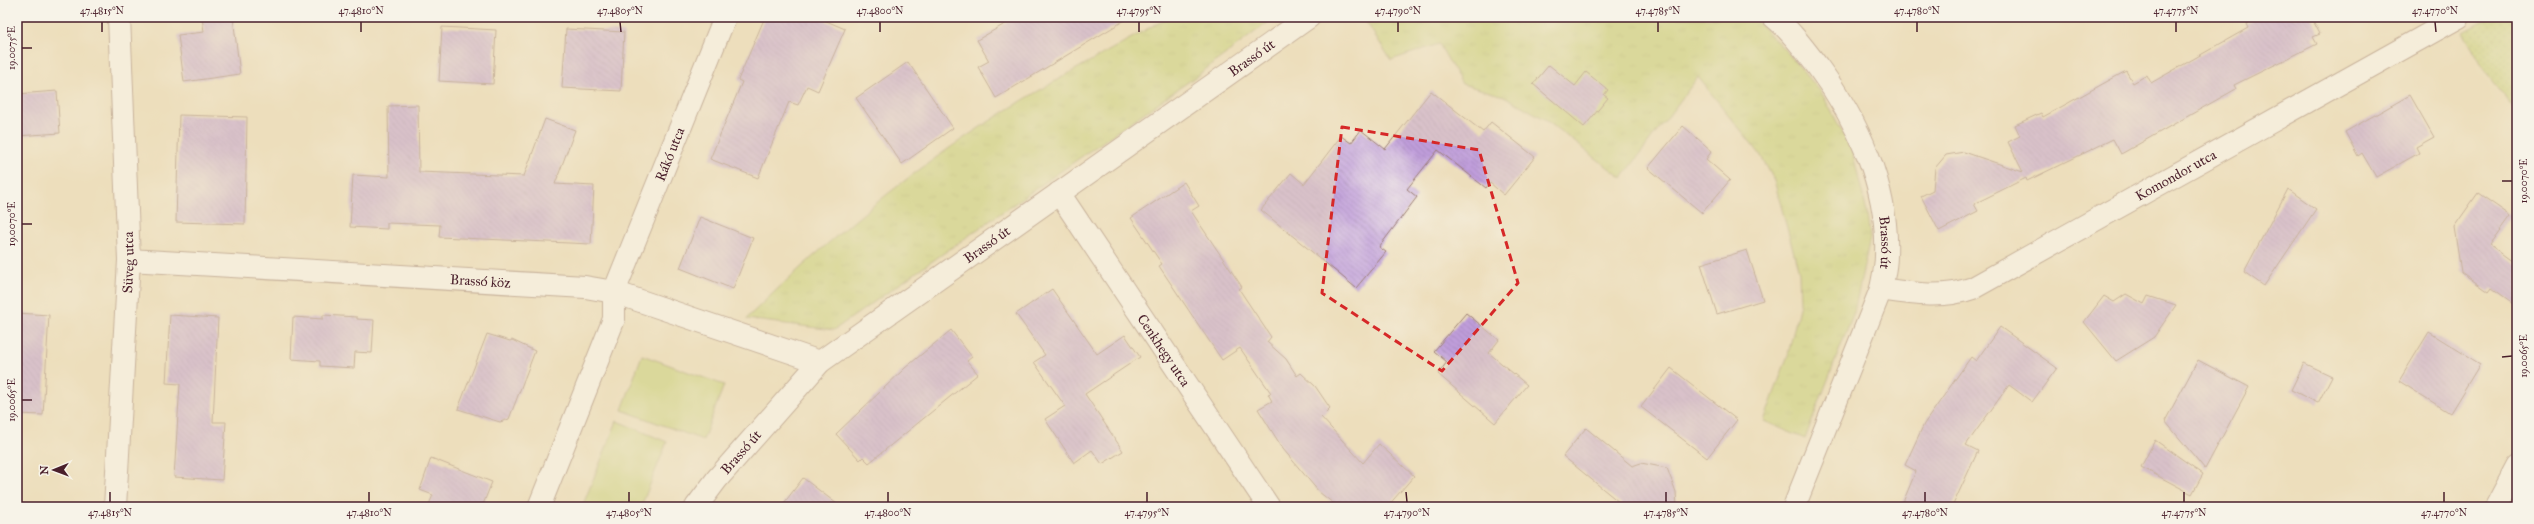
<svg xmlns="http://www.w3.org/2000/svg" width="2534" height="524" font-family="'IM FELL Great Primer',serif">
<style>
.grass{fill:url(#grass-tufts);stroke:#87784f}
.park{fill:url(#park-dots);stroke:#87784f}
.garden{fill:#c4d173;stroke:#87784f}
.building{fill:url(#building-back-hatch)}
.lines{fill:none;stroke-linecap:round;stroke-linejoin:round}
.minor-casing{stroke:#9c7e74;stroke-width:24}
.minor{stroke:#fff;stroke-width:22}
.marked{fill:none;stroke:#d62828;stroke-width:3;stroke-dasharray:8 5;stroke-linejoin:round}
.ticks{fill:none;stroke:#4a1f2b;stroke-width:1.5}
.labels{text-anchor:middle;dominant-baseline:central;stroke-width:4;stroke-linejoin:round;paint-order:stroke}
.street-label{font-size:14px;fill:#4a1f2b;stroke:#f7f3e8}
.neatline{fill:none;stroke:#4a1f2b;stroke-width:1.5}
.ticks-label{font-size:10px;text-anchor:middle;fill:#4a1f2b}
</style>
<defs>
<pattern id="grass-tufts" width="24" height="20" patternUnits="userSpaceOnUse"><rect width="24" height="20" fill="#c4d173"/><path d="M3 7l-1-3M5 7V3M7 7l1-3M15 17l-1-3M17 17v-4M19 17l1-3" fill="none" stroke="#aab364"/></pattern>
<pattern id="park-dots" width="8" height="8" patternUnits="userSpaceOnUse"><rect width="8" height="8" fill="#c4d173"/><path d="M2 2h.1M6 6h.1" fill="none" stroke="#aab364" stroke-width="1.8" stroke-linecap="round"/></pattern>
<pattern id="building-back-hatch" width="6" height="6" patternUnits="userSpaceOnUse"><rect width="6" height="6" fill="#c09edb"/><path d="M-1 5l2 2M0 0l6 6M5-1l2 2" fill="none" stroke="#9e80b2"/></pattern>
</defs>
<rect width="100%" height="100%" fill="#f7f3e8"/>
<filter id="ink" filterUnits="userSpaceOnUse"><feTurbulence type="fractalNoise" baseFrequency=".025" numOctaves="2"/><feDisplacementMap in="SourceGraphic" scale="8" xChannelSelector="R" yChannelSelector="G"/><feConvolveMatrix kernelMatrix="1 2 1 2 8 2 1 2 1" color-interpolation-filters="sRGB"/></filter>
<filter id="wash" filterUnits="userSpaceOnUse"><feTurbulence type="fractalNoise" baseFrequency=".012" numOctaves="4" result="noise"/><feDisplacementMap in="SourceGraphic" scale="16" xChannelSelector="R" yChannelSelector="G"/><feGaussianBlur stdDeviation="0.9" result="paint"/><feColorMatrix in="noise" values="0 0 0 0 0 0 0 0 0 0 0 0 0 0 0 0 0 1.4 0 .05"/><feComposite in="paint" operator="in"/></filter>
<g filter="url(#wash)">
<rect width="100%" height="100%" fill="#eddebc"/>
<path class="grass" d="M 1172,17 L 1275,17 L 1198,75 L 834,330 L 746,319 C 818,249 895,183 979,128 C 1036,90 1097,58 1156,24 Z
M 1363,17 L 1754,18 L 1788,53 L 1821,92 L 1852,150 L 1867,213 L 1870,238 L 1854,312 L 1805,439 L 1764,421 L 1788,355 L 1800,303 L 1799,272 L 1774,180 L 1760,154 L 1698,77 L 1622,178 L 1543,118 L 1504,96 L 1462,84 L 1439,44 L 1391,60 Z"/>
<path class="park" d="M 2491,17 L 2517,17 L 2517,112 L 2486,73 L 2463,32 Z"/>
<path class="garden" d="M 642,355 L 724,385 L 703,440 L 622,410 Z
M 617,421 L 667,442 L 641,507 L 582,507 Z"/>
<g id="blocks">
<path class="building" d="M 202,17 L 233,17 L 240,74 L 184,82 L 178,35 L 204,32 Z
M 765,17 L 817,17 L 845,29 L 818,91 L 807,86 L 798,105 L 789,102 L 758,178 L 710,159 L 742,82 L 738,80 Z
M 1017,17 L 1130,17 L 996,98 L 978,67 L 989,61 L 977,40 Z
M 2259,17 L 2311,17 L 2320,34 L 2313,37 L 2317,44 L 2234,85 L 2236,89 L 2121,154 L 2113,139 L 2027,181 L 2026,178 L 1974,204 L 1978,211 L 1939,231 L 1921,196 L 1933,190 L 1935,168 L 1946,155 L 1964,152 L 2023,172 L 2008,142 L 2020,136 L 2015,125 L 2041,113 L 2043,117 L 2126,71 L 2133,83 L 2147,75 L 2151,83 L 2248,28 L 2246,24 Z
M 442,27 L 496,30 L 493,84 L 439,81 Z
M 566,29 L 624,32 L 621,91 L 562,88 Z
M 908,62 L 953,128 L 902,164 L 856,98 Z
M 1549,65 L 1575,86 L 1586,72 L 1608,90 L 1604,95 L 1608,98 L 1584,127 L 1533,84 Z
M 57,91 L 60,133 L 17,136 L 17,94 Z
M 1431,91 L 1483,132 L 1491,122 L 1535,157 L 1504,195 L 1490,183 L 1486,188 L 1438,150 L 1407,189 L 1417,197 L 1379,247 L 1386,252 L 1356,288 L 1261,210 L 1291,173 L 1304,184 L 1341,136 L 1351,143 L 1361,130 L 1385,149 Z
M 2410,95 L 2434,137 L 2416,147 L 2419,153 L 2376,177 L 2362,153 L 2358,156 L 2345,132 Z
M 418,105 L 419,172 L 524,176 L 545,119 L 575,130 L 555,184 L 594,186 L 591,244 L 439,237 L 440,225 L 387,223 L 387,229 L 350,227 L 353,175 L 389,177 L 388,106 Z
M 179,115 L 247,117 L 245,224 L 176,222 Z
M 1683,126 L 1712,151 L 1706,159 L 1730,180 L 1702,213 L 1648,168 Z
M 1184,182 L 1199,206 L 1191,211 L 1242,287 L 1239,289 L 1271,337 L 1267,342 L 1286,359 L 1297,376 L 1301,373 L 1315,386 L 1330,408 L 1321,417 L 1363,463 L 1379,444 L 1414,476 L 1387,507 L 1338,507 L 1319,492 L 1283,449 L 1258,409 L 1272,401 L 1268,394 L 1271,393 L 1240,348 L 1222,360 L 1159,266 L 1162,264 L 1131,218 Z
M 2288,189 L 2316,209 L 2264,286 L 2244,272 Z
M 2478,193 L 2511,216 L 2490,245 L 2517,265 L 2517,306 L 2492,288 L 2489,292 L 2461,272 L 2454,227 Z
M 700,217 L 753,238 L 733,289 L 680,268 Z
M 1747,250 L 1763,300 L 1717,314 L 1701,264 Z
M 1052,289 L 1097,354 L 1125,335 L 1140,357 L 1085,394 L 1123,451 L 1102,464 L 1092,450 L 1074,463 L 1045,419 L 1065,406 L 1034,362 L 1045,355 L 1016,314 Z
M 2126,294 L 2144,304 L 2148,296 L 2176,305 L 2154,337 L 2116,361 L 2084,322 L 2104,296 L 2114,302 Z
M 17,313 L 49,315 L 43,415 L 17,414 Z
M 1466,313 L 1499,340 L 1489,353 L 1527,385 L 1495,423 L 1438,374 L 1447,362 L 1434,351 Z
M 170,315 L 218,318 L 213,422 L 226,422 L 222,480 L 174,477 L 180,384 L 166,383 Z
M 323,315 L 357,317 L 357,319 L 374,320 L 372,353 L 355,352 L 354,368 L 320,366 L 320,361 L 291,359 L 293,317 L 323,319 Z
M 2000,327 L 2057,368 L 2032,402 L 2009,385 L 1966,445 L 1978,451 L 1952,507 L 1901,507 L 1916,471 L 1905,465 L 1924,424 L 1971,357 L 1976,361 Z
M 951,330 L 972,357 L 967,361 L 978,374 L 869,463 L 863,457 L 860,460 L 836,434 L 905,368 Z
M 2429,332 L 2480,364 L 2450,413 L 2399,381 Z
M 487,334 L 510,341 L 512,340 L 535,351 L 509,419 L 500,422 L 458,409 Z
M 2198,360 L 2249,387 L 2205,469 L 2165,421 Z
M 2304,363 L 2332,376 L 2318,403 L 2291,390 Z
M 1671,368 L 1737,420 L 1707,458 L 1641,407 Z
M 1586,428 L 1632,466 L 1641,463 L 1667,468 L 1676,492 L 1677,507 L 1625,507 L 1563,456 Z
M 2155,440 L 2203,474 L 2192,494 L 2141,467 Z
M 431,458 L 492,482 L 482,507 L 428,507 L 433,495 L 420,490 Z
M 803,478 L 841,507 L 781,507 Z"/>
</g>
</g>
<g filter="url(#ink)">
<use href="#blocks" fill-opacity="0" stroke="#9c7e74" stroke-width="1"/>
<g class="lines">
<g class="minor-casing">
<g id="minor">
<path id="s1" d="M 1774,17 C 1791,31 1805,50 1818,67 C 1858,121 1889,187 1886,256 C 1886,267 1883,278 1881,289 L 1794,507"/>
<path id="s2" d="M 1059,193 L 1269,507"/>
<path id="s3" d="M 129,260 L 585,287 L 614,292 L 820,362"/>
<path id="s4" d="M 1881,289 C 1913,294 1942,299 1973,288 L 2459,17"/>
<path id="s5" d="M 115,507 L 129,260 L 119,17"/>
<path id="s6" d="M 539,507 L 614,319 L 614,292 L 725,17"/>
<path id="s7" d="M 696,507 L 717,479 L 820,362 L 1309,17"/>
<path d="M 2496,507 L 2517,467"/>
</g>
</g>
<use href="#minor" class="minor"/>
</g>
</g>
<path d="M0 0H2534V524H0ZM 1342,127 L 1479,150 L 1518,283 L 1442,371 L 1322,293 Z" fill="#eddebc" fill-opacity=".55" fill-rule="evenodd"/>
<path class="marked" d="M 1342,127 L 1479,150 L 1518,283 L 1442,371 L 1322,293 Z"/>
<path class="ticks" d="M 102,22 L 102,32M 361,22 L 361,32M 620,22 L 621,32M 880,22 L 880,32M 1139,22 L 1139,32M 1398,22 L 1398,32M 1658,22 L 1658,32M 1917,22 L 1917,32M 2176,22 L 2176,32M 2435,22 L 2436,32M 22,48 L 32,48M 2502,181 L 2512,181M 22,224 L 32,224M 2502,357 L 2512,356M 22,400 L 32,400M 110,492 L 110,502M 369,492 L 369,502M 629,492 L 629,502M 888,492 L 888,502M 1147,492 L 1147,502M 1406,492 L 1407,502M 1666,492 L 1666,502M 1925,492 L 1925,502M 2184,492 L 2184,502M 2444,492 L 2444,502"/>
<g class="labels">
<g class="street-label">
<text stroke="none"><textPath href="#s7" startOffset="719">Brassó út</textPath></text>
<text stroke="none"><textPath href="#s6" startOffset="378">Rákó utca</textPath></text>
<text stroke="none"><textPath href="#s4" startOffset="325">Komondor utca</textPath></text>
<text stroke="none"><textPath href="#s1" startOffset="258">Brassó út</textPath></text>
<text stroke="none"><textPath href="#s7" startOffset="395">Brassó út</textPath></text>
<text stroke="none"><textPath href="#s5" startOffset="245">Süveg utca</textPath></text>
<text stroke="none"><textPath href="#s3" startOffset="352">Brassó köz</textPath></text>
<text stroke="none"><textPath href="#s2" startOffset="189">Cenkhegy utca</textPath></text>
<text stroke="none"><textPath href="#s7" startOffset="71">Brassó út</textPath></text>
</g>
</g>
<rect width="2534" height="524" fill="none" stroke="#f7f3e8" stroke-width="44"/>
<g transform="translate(54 470) rotate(269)" stroke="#f7f3e8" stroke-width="3" paint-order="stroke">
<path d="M0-3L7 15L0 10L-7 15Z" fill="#4a1f2b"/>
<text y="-6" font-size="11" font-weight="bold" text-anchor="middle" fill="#4a1f2b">N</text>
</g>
<rect x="22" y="22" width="2490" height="480" class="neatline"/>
<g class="ticks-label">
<text x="102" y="14">47.4815°N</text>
<text x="361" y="14">47.4810°N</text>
<text x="620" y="14">47.4805°N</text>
<text x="880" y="14">47.4800°N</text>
<text x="1139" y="14">47.4795°N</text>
<text x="1398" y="14">47.4790°N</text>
<text x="1658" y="14">47.4785°N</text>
<text x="1917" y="14">47.4780°N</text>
<text x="2176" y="14">47.4775°N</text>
<text x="2435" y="14">47.4770°N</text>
<text transform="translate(11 48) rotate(-90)" y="4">19.0075°E</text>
<text transform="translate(2523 181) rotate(-90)" y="4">19.0070°E</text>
<text transform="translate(11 224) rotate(-90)" y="4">19.0070°E</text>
<text transform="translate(2523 356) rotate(-90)" y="4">19.0065°E</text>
<text transform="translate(11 400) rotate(-90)" y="4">19.0065°E</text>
<text x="110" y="516">47.4815°N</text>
<text x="369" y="516">47.4810°N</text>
<text x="629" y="516">47.4805°N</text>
<text x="888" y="516">47.4800°N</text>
<text x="1147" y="516">47.4795°N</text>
<text x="1407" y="516">47.4790°N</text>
<text x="1666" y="516">47.4785°N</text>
<text x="1925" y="516">47.4780°N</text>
<text x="2184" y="516">47.4775°N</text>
<text x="2444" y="516">47.4770°N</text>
</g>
</svg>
